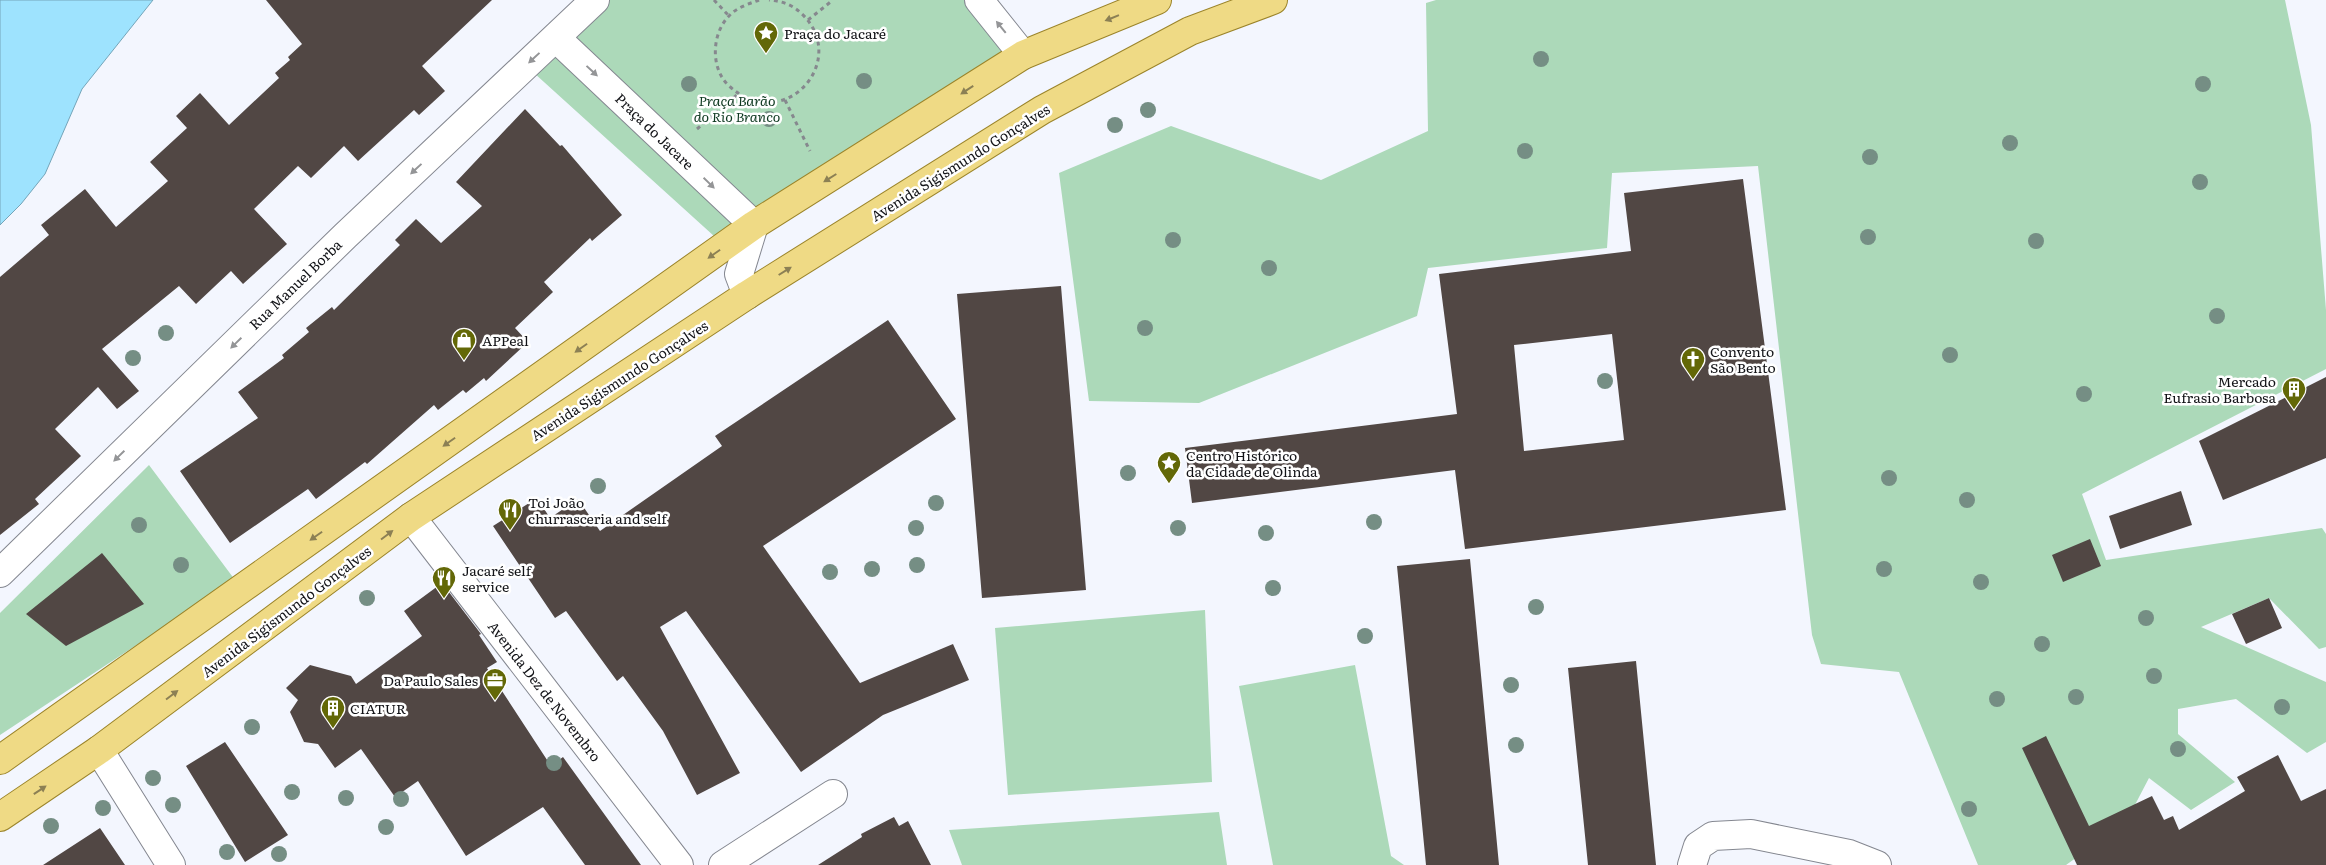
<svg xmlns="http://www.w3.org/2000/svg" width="2326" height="865" font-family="Literata,serif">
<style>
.green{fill:#acd9b9}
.water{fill:#9ee3fe;stroke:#74a5b9}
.building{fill:#514744;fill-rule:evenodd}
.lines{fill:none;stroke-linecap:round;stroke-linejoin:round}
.minor-casing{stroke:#848790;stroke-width:30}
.major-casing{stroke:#9b842a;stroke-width:30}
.path{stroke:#86888e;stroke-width:3;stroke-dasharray:4 4;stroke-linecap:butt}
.minor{stroke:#fff;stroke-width:28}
.major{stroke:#efda85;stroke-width:28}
.tree{fill:#758e84}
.oneway{fill:#8c8054}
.oneway2{fill:#949597}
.labels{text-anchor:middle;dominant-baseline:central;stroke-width:5;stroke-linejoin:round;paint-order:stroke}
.poi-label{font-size:14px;fill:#121317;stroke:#fff;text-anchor:start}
.park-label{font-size:14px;font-style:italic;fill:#0e3920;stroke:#fff}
.street-label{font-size:14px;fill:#121317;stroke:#fff}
</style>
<rect width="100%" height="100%" fill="#f3f6fe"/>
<path class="green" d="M 600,0 L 970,0 L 1018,53 L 725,246 L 523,63 Z
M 1436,0 L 2285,0 L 2311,125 L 2326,310 L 2326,369 L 2082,494 L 2106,560 L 2322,528 L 2326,534 L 2326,647 L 2319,649 L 2269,598 L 2201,627 L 2326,682 L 2326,742 L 2307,753 L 2236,699 L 2178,709 L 2178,734 L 2235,782 L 2191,810 L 2149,778 L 2126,822 L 2066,865 L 1978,865 L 1899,672 L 1821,664 L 1812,635 L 1758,166 L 1612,173 L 1607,248 L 1428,268 L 1417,316 L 1199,403 L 1089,401 L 1059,173 L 1171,126 L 1321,180 L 1428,131 L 1426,3 Z
M 149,465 L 235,580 L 0,735 L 0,613 Z
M 1205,610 L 1212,782 L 1008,795 L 995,628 Z
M 1355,665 L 1391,856 L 1404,865 L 1273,865 L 1239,686 Z
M 1219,812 L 1227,865 L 962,865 L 949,830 Z"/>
<path class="water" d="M 0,0 L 153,0 L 82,89 L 45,174 L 21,204 L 0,225 Z"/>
<path class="building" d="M 266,0 L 492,0 L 422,66 L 445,91 L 419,115 L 414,110 L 358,161 L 344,146 L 311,178 L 298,166 L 254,209 L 287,244 L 243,284 L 231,271 L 196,304 L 179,286 L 102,349 L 139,391 L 117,409 L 98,387 L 55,429 L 81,456 L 35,499 L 39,504 L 0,535 L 0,277 L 49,235 L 41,225 L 85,189 L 116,227 L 168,181 L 150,162 L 187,128 L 176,116 L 200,93 L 229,125 L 279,78 L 275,73 L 290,60 L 288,57 L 302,44 Z
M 525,109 L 560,146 L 562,145 L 622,215 L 592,241 L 590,238 L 544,282 L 553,292 L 515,328 L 528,342 L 486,381 L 484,378 L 466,393 L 463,390 L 438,410 L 434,405 L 367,464 L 365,462 L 316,499 L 308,489 L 230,543 L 180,471 L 258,418 L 238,392 L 284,358 L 282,355 L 309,332 L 306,328 L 332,307 L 334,310 L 400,245 L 395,240 L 416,219 L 441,243 L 482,206 L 456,182 Z
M 1743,179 L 1786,510 L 1465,549 L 1455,470 L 1192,503 L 1185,448 L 1457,414 L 1439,274 L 1631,251 L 1624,193 ZM 1612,334 L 1624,440 L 1524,451 L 1514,345 Z
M 1061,286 L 1086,590 L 982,598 L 957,294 Z
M 888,320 L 956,419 L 763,546 L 860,683 L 953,644 L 969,680 L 883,715 L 801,772 L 686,611 L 660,627 L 740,773 L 697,795 L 663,731 L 623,676 L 617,681 L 566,611 L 555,618 L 493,526 L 537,498 L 550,518 L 578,499 L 600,531 L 722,446 L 715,436 Z
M 2326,377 L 2326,458 L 2223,500 L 2199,441 Z
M 2181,491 L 2192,525 L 2120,549 L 2109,516 Z
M 2090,539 L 2101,566 L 2063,582 L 2052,555 Z
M 102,553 L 144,604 L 66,646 L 26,614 Z
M 1470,559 L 1499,865 L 1426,865 L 1397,566 Z
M 442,583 L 481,634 L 479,635 L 497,662 L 487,668 L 551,766 L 563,757 L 641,865 L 585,865 L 543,807 L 466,856 L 418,781 L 395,797 L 361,749 L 335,768 L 318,744 L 304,742 L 290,712 L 298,700 L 286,688 L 310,665 L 351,676 L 356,684 L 422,636 L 404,611 Z
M 2269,598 L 2282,628 L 2246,644 L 2232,614 Z
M 1636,661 L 1656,865 L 1588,865 L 1568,668 Z
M 2046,736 L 2089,826 L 2152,796 L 2164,820 L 2173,816 L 2179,830 L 2245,791 L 2237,777 L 2278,755 L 2301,801 L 2326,789 L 2326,865 L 2077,865 L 2022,748 Z
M 225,742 L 288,835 L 245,862 L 186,766 Z
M 894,817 L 899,826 L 908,821 L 931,865 L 818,865 L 862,837 L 861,834 Z
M 100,828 L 125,865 L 43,865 Z"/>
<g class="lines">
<g class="minor-casing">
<path id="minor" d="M 979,0 L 1023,55
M 556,38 L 754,225 L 739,274 L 747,295
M 411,517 L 679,865
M 0,573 L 345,236 L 595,0
M 99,750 L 171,865
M 723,865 L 833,794
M 1692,865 L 1698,846 L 1713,836 L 1751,834 L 1849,854 L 1877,865"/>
</g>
<g class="major-casing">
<path id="major" d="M 0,760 L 754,225 L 1023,55 L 1157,0
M 0,817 L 99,750 L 411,517 L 747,295 L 1042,110 L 1190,31 L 1273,0"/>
</g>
<path class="path" d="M 714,0 L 729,16
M 759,0 C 749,4 737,7 729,16 C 712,33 710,67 728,85 C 783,137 851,61 802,14 C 793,5 782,1 769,0
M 808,20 L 833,0
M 785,100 L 810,151
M 697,129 L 738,94"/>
<use href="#minor" class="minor"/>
<use href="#major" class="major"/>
</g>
<g class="tree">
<circle cx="1541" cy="59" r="8"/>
<circle cx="864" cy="81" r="8"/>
<circle cx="689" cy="84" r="8"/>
<circle cx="2203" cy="84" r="8"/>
<circle cx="1148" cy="110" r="8"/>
<circle cx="769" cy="119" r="8"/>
<circle cx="1115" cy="125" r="8"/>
<circle cx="2010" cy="143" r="8"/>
<circle cx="1525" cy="151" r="8"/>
<circle cx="1870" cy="157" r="8"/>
<circle cx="2200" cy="182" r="8"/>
<circle cx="1868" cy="237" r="8"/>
<circle cx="1173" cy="240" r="8"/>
<circle cx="2036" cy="241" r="8"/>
<circle cx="1269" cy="268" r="8"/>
<circle cx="2217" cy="316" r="8"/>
<circle cx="1145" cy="328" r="8"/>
<circle cx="166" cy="333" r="8"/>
<circle cx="1950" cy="355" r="8"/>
<circle cx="133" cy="358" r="8"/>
<circle cx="1605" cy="381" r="8"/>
<circle cx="2084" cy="394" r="8"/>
<circle cx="1128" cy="473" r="8"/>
<circle cx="1889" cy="478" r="8"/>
<circle cx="598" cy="486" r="8"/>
<circle cx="1967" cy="500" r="8"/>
<circle cx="936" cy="503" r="8"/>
<circle cx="1374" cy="522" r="8"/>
<circle cx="139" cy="525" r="8"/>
<circle cx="916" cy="528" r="8"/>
<circle cx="1178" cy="528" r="8"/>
<circle cx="1266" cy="533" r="8"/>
<circle cx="181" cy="565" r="8"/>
<circle cx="917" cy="565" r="8"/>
<circle cx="872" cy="569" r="8"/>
<circle cx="1884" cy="569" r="8"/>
<circle cx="830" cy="572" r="8"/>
<circle cx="1981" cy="582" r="8"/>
<circle cx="1273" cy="588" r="8"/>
<circle cx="367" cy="598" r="8"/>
<circle cx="1536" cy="607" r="8"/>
<circle cx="2146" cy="618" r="8"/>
<circle cx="1365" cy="636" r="8"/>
<circle cx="2042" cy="644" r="8"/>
<circle cx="2154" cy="676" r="8"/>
<circle cx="1511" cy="685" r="8"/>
<circle cx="2076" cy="697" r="8"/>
<circle cx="1997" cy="699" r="8"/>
<circle cx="2282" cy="707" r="8"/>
<circle cx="252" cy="727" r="8"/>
<circle cx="1516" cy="745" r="8"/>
<circle cx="2178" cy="749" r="8"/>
<circle cx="554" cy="763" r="8"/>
<circle cx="153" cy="778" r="8"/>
<circle cx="292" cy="792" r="8"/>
<circle cx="346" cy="798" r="8"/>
<circle cx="401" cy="799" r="8"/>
<circle cx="173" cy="805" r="8"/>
<circle cx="103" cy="808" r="8"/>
<circle cx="1969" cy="809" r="8"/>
<circle cx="51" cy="826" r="8"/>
<circle cx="386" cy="827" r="8"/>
<circle cx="227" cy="852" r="8"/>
<circle cx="279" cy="854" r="8"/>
</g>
<defs><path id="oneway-solid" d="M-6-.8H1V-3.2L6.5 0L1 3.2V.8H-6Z" transform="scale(1.25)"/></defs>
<g class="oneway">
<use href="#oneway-solid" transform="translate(1112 18) rotate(158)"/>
<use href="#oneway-solid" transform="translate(967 90) rotate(147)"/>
<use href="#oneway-solid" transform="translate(830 178) rotate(148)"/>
<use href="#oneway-solid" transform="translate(714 254) rotate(145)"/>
<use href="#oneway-solid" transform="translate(785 271) rotate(-32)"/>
<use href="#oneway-solid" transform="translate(581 348) rotate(145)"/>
<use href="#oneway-solid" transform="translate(449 442) rotate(145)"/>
<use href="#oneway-solid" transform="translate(387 535) rotate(-37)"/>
<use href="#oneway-solid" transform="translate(316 536) rotate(145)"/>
<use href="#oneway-solid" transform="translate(172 695) rotate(-37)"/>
<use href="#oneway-solid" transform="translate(40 790) rotate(-34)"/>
</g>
<g class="oneway2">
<use href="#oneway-solid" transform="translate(1001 27) rotate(-129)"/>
<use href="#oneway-solid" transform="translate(534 58) rotate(137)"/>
<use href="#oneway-solid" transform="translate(592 71) rotate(43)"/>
<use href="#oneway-solid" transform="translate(416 169) rotate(137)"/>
<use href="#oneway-solid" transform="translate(709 183) rotate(44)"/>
<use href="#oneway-solid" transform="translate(236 343) rotate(136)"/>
<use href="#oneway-solid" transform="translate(119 456) rotate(136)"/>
</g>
<defs>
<g id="sight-pin" transform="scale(1.25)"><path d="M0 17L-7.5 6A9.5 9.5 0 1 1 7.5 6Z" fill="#636807" stroke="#fff"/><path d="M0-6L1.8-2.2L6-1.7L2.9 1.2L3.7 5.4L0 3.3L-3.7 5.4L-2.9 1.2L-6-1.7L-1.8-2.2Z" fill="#fff"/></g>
<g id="shop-pin" transform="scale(1.25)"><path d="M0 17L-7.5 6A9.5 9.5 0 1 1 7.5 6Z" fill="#636807" stroke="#fff"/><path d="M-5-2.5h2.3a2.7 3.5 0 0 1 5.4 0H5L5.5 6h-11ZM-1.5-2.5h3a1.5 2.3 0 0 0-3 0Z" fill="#fff"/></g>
<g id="church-pin" transform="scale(1.25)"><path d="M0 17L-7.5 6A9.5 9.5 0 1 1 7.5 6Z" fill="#636807" stroke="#fff"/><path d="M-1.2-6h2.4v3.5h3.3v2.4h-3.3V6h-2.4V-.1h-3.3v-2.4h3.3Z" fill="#fff"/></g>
<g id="building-pin" transform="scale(1.25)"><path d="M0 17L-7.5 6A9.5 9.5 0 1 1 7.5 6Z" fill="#636807" stroke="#fff"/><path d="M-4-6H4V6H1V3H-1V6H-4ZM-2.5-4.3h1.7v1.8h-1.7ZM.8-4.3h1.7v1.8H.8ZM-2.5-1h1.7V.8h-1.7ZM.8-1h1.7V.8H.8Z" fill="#fff"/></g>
<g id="restaurant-pin" transform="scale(1.25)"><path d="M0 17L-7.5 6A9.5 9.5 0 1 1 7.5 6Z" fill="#636807" stroke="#fff"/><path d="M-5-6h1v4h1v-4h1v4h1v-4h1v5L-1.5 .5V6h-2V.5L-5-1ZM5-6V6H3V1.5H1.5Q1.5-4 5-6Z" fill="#fff"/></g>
<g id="office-pin" transform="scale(1.25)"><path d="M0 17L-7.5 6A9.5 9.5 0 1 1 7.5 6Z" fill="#636807" stroke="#fff"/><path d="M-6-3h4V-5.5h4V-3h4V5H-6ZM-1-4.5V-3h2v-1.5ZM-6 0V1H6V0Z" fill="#fff"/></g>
</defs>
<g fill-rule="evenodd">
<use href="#sight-pin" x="766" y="33"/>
<use href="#shop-pin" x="464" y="340"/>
<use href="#church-pin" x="1693" y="359"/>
<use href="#building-pin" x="2294" y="389"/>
<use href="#sight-pin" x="1169" y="463"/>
<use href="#restaurant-pin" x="510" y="510"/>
<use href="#restaurant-pin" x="444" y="578"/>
<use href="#office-pin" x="495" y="680"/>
<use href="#building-pin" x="333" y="708"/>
</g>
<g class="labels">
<g class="poi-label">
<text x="784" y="33">Praça do Jacaré</text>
<text x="482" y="340">APPeal</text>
<text x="1710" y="351">Convento<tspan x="1710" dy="16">São Bento</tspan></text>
<text x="2276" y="381" text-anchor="end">Mercado<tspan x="2276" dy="16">Eufrasio Barbosa</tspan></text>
<text x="1186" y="455">Centro Histórico<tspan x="1186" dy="16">da Cidade de Olinda</tspan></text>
<text x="528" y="502">Toi João<tspan x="528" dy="16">churrasceria and self</tspan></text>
<text x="462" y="570">Jacaré self<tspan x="462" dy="16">service</tspan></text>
<text x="478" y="680" text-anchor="end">Da Paulo Sales</text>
<text x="350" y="708">CIATUR</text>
</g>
<g class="park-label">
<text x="737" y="100">Praça Barão<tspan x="737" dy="16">do Rio Branco</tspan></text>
</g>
<g class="street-label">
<text transform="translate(655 131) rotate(44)">Praça do Jacare</text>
<text transform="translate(960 162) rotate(-32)">Avenida Sigismundo Gonçalves</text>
<text transform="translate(295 284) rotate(-44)">Rua Manuel Borba</text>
<text transform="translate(619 380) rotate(-33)">Avenida Sigismundo Gonçalves</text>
<text transform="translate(286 611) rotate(-37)">Avenida Sigismundo Gonçalves</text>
<text transform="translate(545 691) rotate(52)">Avenida Dez de Novembro</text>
</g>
</g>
</svg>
